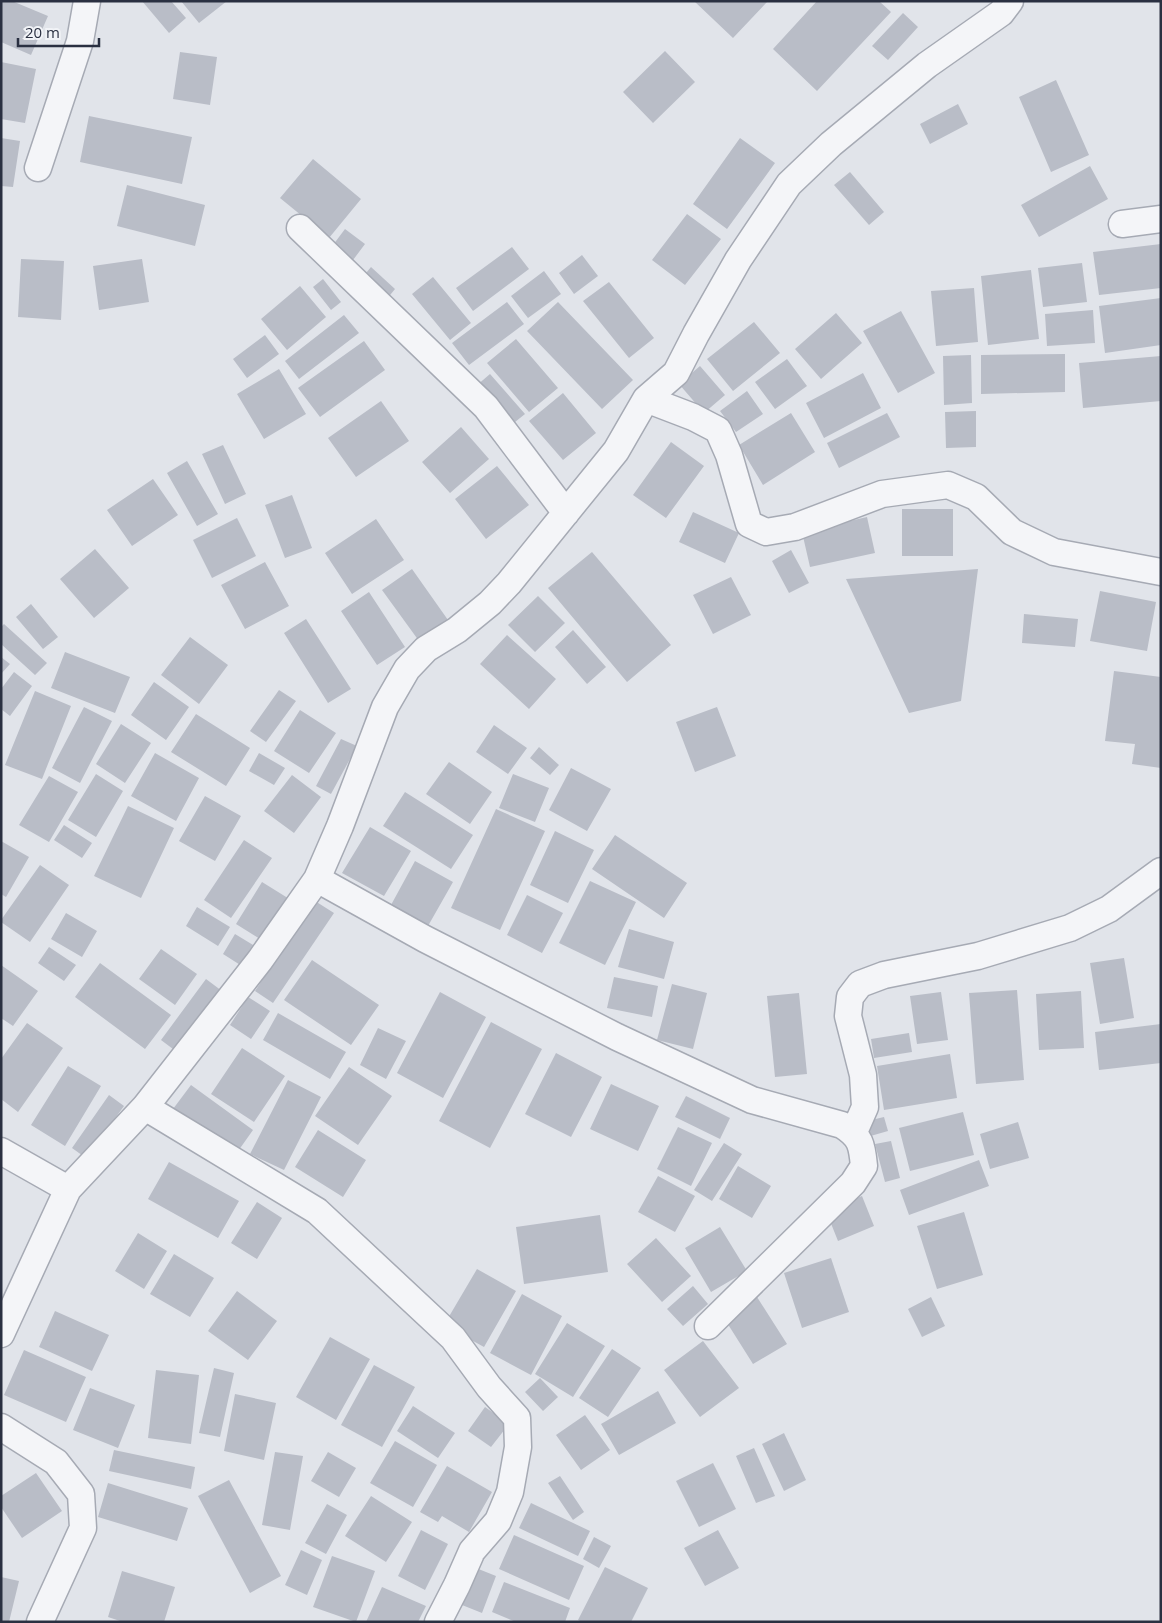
<svg xmlns="http://www.w3.org/2000/svg" width="1162" height="1623" font-family="'Open Sans',sans-serif">
<style>
.building{fill:#b9bdc7}
.lines{fill:none;stroke-linecap:round;stroke-linejoin:round}
.minor-casing{stroke:#a6aab4;stroke-width:29}
.minor{stroke:#f4f5f8;stroke-width:26}
</style>
<rect width="100%" height="100%" fill="#e1e4ea"/>
<path class="building" d="M 1,1 L 12,1 L 48,16 L 31,55 L 1,42 Z
M 142,1 L 171,1 L 186,18 L 169,33 Z
M 181,1 L 227,1 L 199,23 Z
M 694,1 L 768,1 L 733,38 Z
M 817,1 L 879,1 L 891,12 L 817,91 L 773,49 Z
M 903,13 L 918,27 L 888,60 L 872,46 Z
M 665,51 L 695,82 L 653,123 L 623,92 Z
M 180,52 L 217,57 L 210,105 L 173,99 Z
M 1,62 L 36,69 L 25,123 L 1,119 Z
M 1056,80 L 1089,155 L 1051,172 L 1019,97 Z
M 958,104 L 968,124 L 930,144 L 920,124 Z
M 89,116 L 192,137 L 182,184 L 80,162 Z
M 1,138 L 20,141 L 13,187 L 1,186 Z
M 740,138 L 775,163 L 727,229 L 693,204 Z
M 313,159 L 361,199 L 329,238 L 280,198 Z
M 1090,166 L 1108,199 L 1039,237 L 1021,205 Z
M 850,172 L 884,212 L 869,225 L 834,185 Z
M 127,185 L 205,205 L 195,246 L 117,226 Z
M 687,214 L 721,239 L 685,285 L 652,260 Z
M 345,229 L 365,244 L 353,260 L 333,245 Z
M 1161,244 L 1161,288 L 1099,295 L 1093,252 Z
M 512,247 L 529,269 L 473,311 L 456,288 Z
M 582,255 L 598,276 L 574,294 L 559,273 Z
M 21,259 L 64,261 L 61,320 L 18,317 Z
M 142,259 L 149,302 L 99,310 L 93,266 Z
M 1082,263 L 1087,302 L 1043,307 L 1038,268 Z
M 371,267 L 395,289 L 386,300 L 361,279 Z
M 1031,270 L 1039,339 L 988,345 L 981,276 Z
M 544,271 L 561,294 L 528,318 L 511,296 Z
M 433,277 L 471,323 L 450,340 L 412,294 Z
M 323,279 L 341,302 L 331,310 L 313,287 Z
M 609,282 L 654,338 L 629,358 L 583,301 Z
M 300,286 L 326,317 L 287,350 L 261,319 Z
M 974,288 L 978,342 L 936,346 L 931,291 Z
M 1161,298 L 1161,345 L 1105,353 L 1099,306 Z
M 507,302 L 524,324 L 469,365 L 452,343 Z
M 558,302 L 633,380 L 602,409 L 527,331 Z
M 1093,310 L 1095,343 L 1047,346 L 1045,314 Z
M 901,311 L 935,373 L 898,393 L 863,331 Z
M 836,313 L 862,343 L 821,379 L 795,349 Z
M 344,315 L 359,333 L 299,379 L 285,361 Z
M 754,322 L 780,353 L 733,391 L 707,359 Z
M 265,335 L 279,354 L 247,378 L 233,359 Z
M 516,339 L 558,388 L 529,412 L 487,363 Z
M 364,341 L 385,370 L 320,417 L 298,388 Z
M 1065,354 L 1065,392 L 981,394 L 981,355 Z
M 971,355 L 972,403 L 944,405 L 943,356 Z
M 1161,356 L 1161,401 L 1083,408 L 1079,363 Z
M 787,359 L 807,386 L 775,409 L 755,382 Z
M 700,366 L 725,395 L 704,413 L 679,384 Z
M 279,369 L 306,414 L 264,439 L 237,394 Z
M 863,373 L 881,408 L 824,438 L 806,403 Z
M 490,374 L 525,414 L 510,426 L 476,386 Z
M 747,391 L 763,414 L 736,432 L 720,411 Z
M 563,393 L 596,433 L 563,460 L 529,421 Z
M 381,401 L 409,441 L 356,477 L 328,438 Z
M 976,411 L 976,447 L 946,448 L 945,412 Z
M 791,413 L 815,452 L 763,485 L 739,445 Z
M 887,413 L 900,437 L 839,468 L 827,443 Z
M 461,427 L 489,459 L 450,493 L 422,462 Z
M 671,442 L 704,466 L 666,518 L 633,495 Z
M 223,445 L 246,494 L 225,504 L 202,454 Z
M 187,461 L 218,514 L 197,526 L 167,473 Z
M 497,466 L 529,505 L 486,539 L 455,499 Z
M 153,479 L 178,515 L 132,546 L 107,510 Z
M 292,495 L 312,548 L 285,558 L 265,505 Z
M 902,509 L 953,509 L 953,556 L 902,556 Z
M 693,512 L 739,533 L 725,563 L 679,542 Z
M 867,517 L 875,553 L 810,567 L 802,532 Z
M 237,518 L 256,556 L 212,578 L 193,540 Z
M 376,519 L 404,560 L 352,594 L 325,553 Z
M 95,549 L 129,588 L 94,618 L 60,579 Z
M 791,550 L 809,583 L 789,593 L 772,561 Z
M 592,552 L 671,645 L 627,682 L 548,588 Z
M 265,562 L 289,606 L 245,629 L 221,585 Z
M 412,569 L 448,620 L 419,641 L 382,590 Z
M 978,569 L 961,701 L 909,713 L 846,579 Z
M 731,577 L 751,615 L 713,634 L 693,595 Z
M 1100,591 L 1156,602 L 1147,651 L 1090,641 Z
M 369,592 L 405,647 L 377,665 L 341,611 Z
M 538,596 L 565,623 L 535,652 L 508,625 Z
M 31,604 L 58,637 L 43,649 L 16,617 Z
M 1024,614 L 1078,619 L 1075,647 L 1022,643 Z
M 306,619 L 351,689 L 328,703 L 284,633 Z
M 4,624 L 47,663 L 35,675 L 1,644 L 1,627 Z
M 573,630 L 606,667 L 587,684 L 555,647 Z
M 507,635 L 556,679 L 529,709 L 480,664 Z
M 190,637 L 228,665 L 199,704 L 161,675 Z
M 65,652 L 130,677 L 115,713 L 51,688 Z
M 1,657 L 10,664 L 1,674 Z
M 1114,671 L 1161,677 L 1161,768 L 1132,764 L 1135,744 L 1105,741 Z
M 14,672 L 32,686 L 10,716 L 1,709 L 1,689 Z
M 154,682 L 189,707 L 166,740 L 131,715 Z
M 279,690 L 296,701 L 266,742 L 250,731 Z
M 35,691 L 71,706 L 42,779 L 5,765 Z
M 84,707 L 112,721 L 80,783 L 52,768 Z
M 717,707 L 736,756 L 695,772 L 676,722 Z
M 300,710 L 336,733 L 309,773 L 274,751 Z
M 196,714 L 250,748 L 226,786 L 171,752 Z
M 121,724 L 151,743 L 125,783 L 96,764 Z
M 494,725 L 527,748 L 508,774 L 476,752 Z
M 341,739 L 357,746 L 331,794 L 316,786 Z
M 539,747 L 559,765 L 550,775 L 530,758 Z
M 155,753 L 199,778 L 176,821 L 131,796 Z
M 259,753 L 285,768 L 274,785 L 249,771 Z
M 449,762 L 492,792 L 470,824 L 426,794 Z
M 571,768 L 611,789 L 587,831 L 549,810 Z
M 96,774 L 123,791 L 96,837 L 68,820 Z
M 513,774 L 549,788 L 535,822 L 499,808 Z
M 292,775 L 321,797 L 294,833 L 264,811 Z
M 49,776 L 78,792 L 49,842 L 19,825 Z
M 405,792 L 473,835 L 451,869 L 383,826 Z
M 205,796 L 241,816 L 215,861 L 179,841 Z
M 128,806 L 174,828 L 141,898 L 94,876 Z
M 496,809 L 545,831 L 500,930 L 451,908 Z
M 64,825 L 92,843 L 82,858 L 54,840 Z
M 370,827 L 411,851 L 384,896 L 342,873 Z
M 555,831 L 594,850 L 568,903 L 530,885 Z
M 615,835 L 687,883 L 664,918 L 592,869 Z
M 244,840 L 272,858 L 231,918 L 204,900 Z
M 1,841 L 29,857 L 6,897 L 1,894 Z
M 415,861 L 453,882 L 428,926 L 391,905 Z
M 40,865 L 69,885 L 30,942 L 1,922 L 1,920 Z
M 590,881 L 636,902 L 605,965 L 559,943 Z
M 262,882 L 291,900 L 265,942 L 236,924 Z
M 527,895 L 563,913 L 542,953 L 507,935 Z
M 315,901 L 334,913 L 273,1003 L 255,991 Z
M 197,907 L 230,927 L 218,946 L 186,926 Z
M 66,913 L 97,931 L 82,957 L 51,939 Z
M 629,929 L 674,942 L 664,979 L 618,967 Z
M 235,934 L 258,948 L 245,968 L 223,954 Z
M 49,947 L 76,965 L 64,981 L 38,963 Z
M 161,949 L 197,974 L 175,1005 L 139,979 Z
M 1124,958 L 1134,1018 L 1100,1024 L 1090,963 Z
M 312,960 L 379,1005 L 351,1045 L 284,1000 Z
M 100,963 L 171,1015 L 145,1049 L 75,997 Z
M 1,965 L 38,991 L 13,1026 L 1,1018 Z
M 614,977 L 658,986 L 652,1017 L 607,1008 Z
M 206,979 L 222,991 L 177,1052 L 161,1040 Z
M 672,984 L 707,993 L 693,1049 L 657,1040 Z
M 1017,990 L 1024,1080 L 976,1084 L 969,993 Z
M 1081,991 L 1084,1048 L 1039,1050 L 1036,994 Z
M 440,992 L 486,1017 L 443,1098 L 397,1073 Z
M 941,992 L 948,1040 L 917,1044 L 910,996 Z
M 799,993 L 807,1074 L 775,1077 L 767,996 Z
M 248,997 L 270,1011 L 251,1039 L 230,1025 Z
M 278,1013 L 346,1052 L 330,1079 L 263,1040 Z
M 491,1022 L 542,1049 L 490,1148 L 439,1121 Z
M 27,1023 L 63,1048 L 18,1112 L 1,1099 L 1,1059 Z
M 1161,1024 L 1161,1063 L 1099,1070 L 1095,1032 Z
M 378,1028 L 406,1041 L 386,1079 L 360,1065 Z
M 909,1033 L 912,1052 L 874,1058 L 871,1039 Z
M 242,1048 L 285,1076 L 254,1122 L 211,1094 Z
M 556,1053 L 602,1077 L 571,1137 L 525,1114 Z
M 950,1054 L 957,1098 L 884,1110 L 877,1066 Z
M 68,1066 L 101,1086 L 65,1146 L 31,1125 Z
M 349,1067 L 392,1096 L 358,1145 L 315,1116 Z
M 288,1080 L 321,1097 L 284,1170 L 250,1154 Z
M 611,1084 L 659,1106 L 638,1151 L 590,1129 Z
M 191,1085 L 253,1130 L 236,1154 L 173,1109 Z
M 109,1095 L 124,1106 L 86,1158 L 72,1148 Z
M 686,1096 L 730,1118 L 720,1139 L 675,1117 Z
M 963,1112 L 974,1155 L 910,1171 L 899,1128 Z
M 884,1117 L 888,1131 L 867,1137 L 863,1122 Z
M 1018,1122 L 1029,1158 L 990,1169 L 980,1134 Z
M 678,1127 L 712,1143 L 691,1186 L 657,1169 Z
M 318,1130 L 366,1160 L 343,1197 L 295,1167 Z
M 891,1141 L 900,1178 L 885,1182 L 875,1144 Z
M 724,1143 L 742,1154 L 712,1201 L 694,1190 Z
M 979,1160 L 989,1186 L 909,1215 L 900,1190 Z
M 169,1162 L 239,1201 L 218,1238 L 148,1199 Z
M 738,1166 L 771,1186 L 752,1218 L 719,1199 Z
M 658,1176 L 695,1196 L 675,1232 L 638,1212 Z
M 862,1196 L 874,1226 L 838,1241 L 826,1211 Z
M 257,1202 L 282,1218 L 257,1259 L 231,1243 Z
M 964,1212 L 983,1275 L 937,1289 L 917,1226 Z
M 600,1215 L 608,1272 L 524,1284 L 516,1227 Z
M 720,1227 L 747,1271 L 711,1292 L 685,1248 Z
M 138,1233 L 167,1251 L 144,1289 L 115,1271 Z
M 656,1238 L 691,1276 L 662,1302 L 627,1264 Z
M 174,1254 L 214,1278 L 190,1317 L 150,1294 Z
M 831,1258 L 849,1312 L 802,1328 L 784,1273 Z
M 477,1269 L 516,1291 L 484,1347 L 444,1325 Z
M 693,1286 L 708,1304 L 683,1326 L 667,1309 Z
M 237,1291 L 277,1321 L 248,1360 L 208,1331 Z
M 522,1294 L 562,1316 L 531,1375 L 490,1353 Z
M 757,1297 L 787,1344 L 753,1364 L 724,1318 Z
M 931,1297 L 945,1326 L 922,1337 L 908,1309 Z
M 55,1311 L 109,1335 L 92,1371 L 39,1347 Z
M 567,1323 L 605,1346 L 573,1397 L 535,1374 Z
M 330,1337 L 370,1359 L 336,1420 L 296,1397 Z
M 703,1341 L 739,1388 L 700,1417 L 664,1370 Z
M 612,1349 L 641,1368 L 608,1417 L 579,1398 Z
M 24,1350 L 86,1377 L 66,1422 L 4,1395 Z
M 374,1365 L 415,1387 L 382,1447 L 341,1425 Z
M 214,1368 L 234,1373 L 220,1437 L 199,1433 Z
M 156,1370 L 199,1375 L 191,1444 L 148,1438 Z
M 540,1378 L 558,1397 L 543,1411 L 525,1392 Z
M 90,1388 L 135,1405 L 118,1448 L 73,1430 Z
M 658,1391 L 676,1423 L 619,1455 L 601,1424 Z
M 235,1394 L 276,1403 L 264,1460 L 224,1451 Z
M 413,1406 L 455,1433 L 438,1458 L 397,1431 Z
M 485,1407 L 509,1424 L 491,1447 L 468,1431 Z
M 585,1415 L 610,1450 L 581,1470 L 556,1435 Z
M 784,1433 L 806,1480 L 784,1491 L 762,1444 Z
M 395,1441 L 437,1465 L 413,1507 L 370,1483 Z
M 754,1448 L 775,1496 L 756,1503 L 736,1456 Z
M 114,1450 L 195,1467 L 191,1489 L 109,1471 Z
M 275,1452 L 303,1456 L 290,1530 L 262,1525 Z
M 328,1452 L 356,1468 L 339,1497 L 311,1481 Z
M 713,1463 L 736,1509 L 699,1527 L 676,1481 Z
M 447,1466 L 492,1492 L 469,1532 L 442,1516 L 438,1522 L 420,1512 Z
M 36,1473 L 62,1511 L 22,1538 L 1,1507 L 1,1496 Z
M 560,1476 L 584,1512 L 573,1520 L 548,1483 Z
M 229,1480 L 281,1576 L 250,1593 L 198,1496 Z
M 108,1483 L 188,1508 L 177,1541 L 98,1517 Z
M 371,1496 L 412,1522 L 386,1562 L 345,1536 Z
M 531,1503 L 590,1531 L 578,1556 L 519,1528 Z
M 327,1504 L 347,1515 L 326,1554 L 305,1543 Z
M 421,1530 L 448,1544 L 425,1590 L 398,1576 Z
M 718,1530 L 739,1568 L 705,1586 L 684,1548 Z
M 514,1535 L 584,1566 L 569,1600 L 499,1569 Z
M 594,1537 L 611,1546 L 599,1568 L 583,1559 Z
M 301,1550 L 322,1560 L 307,1595 L 285,1585 Z
M 332,1556 L 375,1571 L 356,1622 L 313,1607 Z
M 605,1567 L 648,1588 L 631,1622 L 582,1622 L 578,1620 Z
M 476,1568 L 496,1576 L 482,1613 L 462,1605 Z
M 122,1571 L 175,1587 L 164,1622 L 123,1622 L 108,1617 Z
M 1,1577 L 19,1581 L 9,1622 L 1,1622 Z
M 504,1582 L 570,1608 L 565,1622 L 516,1622 L 492,1612 Z
M 382,1587 L 426,1606 L 418,1622 L 366,1622 Z"/>
<g class="lines">
<g class="minor-casing">
<path id="minor" d="M 38,168 L 80,41 L 87,1
M 1122,224 L 1161,219
M 300,228 L 486,407 L 566,513
M 646,399 L 693,417 L 718,430 L 729,455 L 749,524 L 766,532 L 795,527 L 882,494 L 948,485 L 976,497 L 1012,532 L 1054,552 L 1161,572
M 317,879 L 425,939 L 617,1037 L 752,1100 L 842,1125 C 861,1137 862,1145 864,1166 L 853,1183 L 708,1326
M 145,1107 L 317,1211 L 453,1338 L 489,1387 L 517,1418 L 518,1447 L 510,1492 L 498,1521 L 472,1551 L 457,1585 L 438,1622
M 854,1132 L 865,1107 L 863,1075 L 848,1016 L 850,997 L 860,984 L 884,975 L 978,956 L 1070,928 L 1109,909 L 1161,871
M 1,1151 L 68,1189
M 1,1334 L 68,1189 L 145,1107 L 260,960 L 317,879 L 340,826 L 385,707 L 407,669 L 426,649 L 457,630 L 490,603 L 509,583 L 616,451 L 646,399 L 676,373 L 696,334 L 738,260 L 789,184 L 831,144 L 927,65 L 1001,13 L 1010,1
M 1,1427 L 56,1462 L 81,1494 L 83,1528 L 40,1622"/>
</g>
<use href="#minor" class="minor"/>
</g>
<rect width="1162" height="1623" fill="none" stroke="#2a3041" stroke-width="5"/>
<path d="M18 38v8h81v-8" fill="none" stroke="#2a3041" stroke-width="2.5"/>
<text x="25" y="38" font-size="15" fill="#2a3041" stroke="#f1f3f7" stroke-width="4" paint-order="stroke">20 m</text>
</svg>
